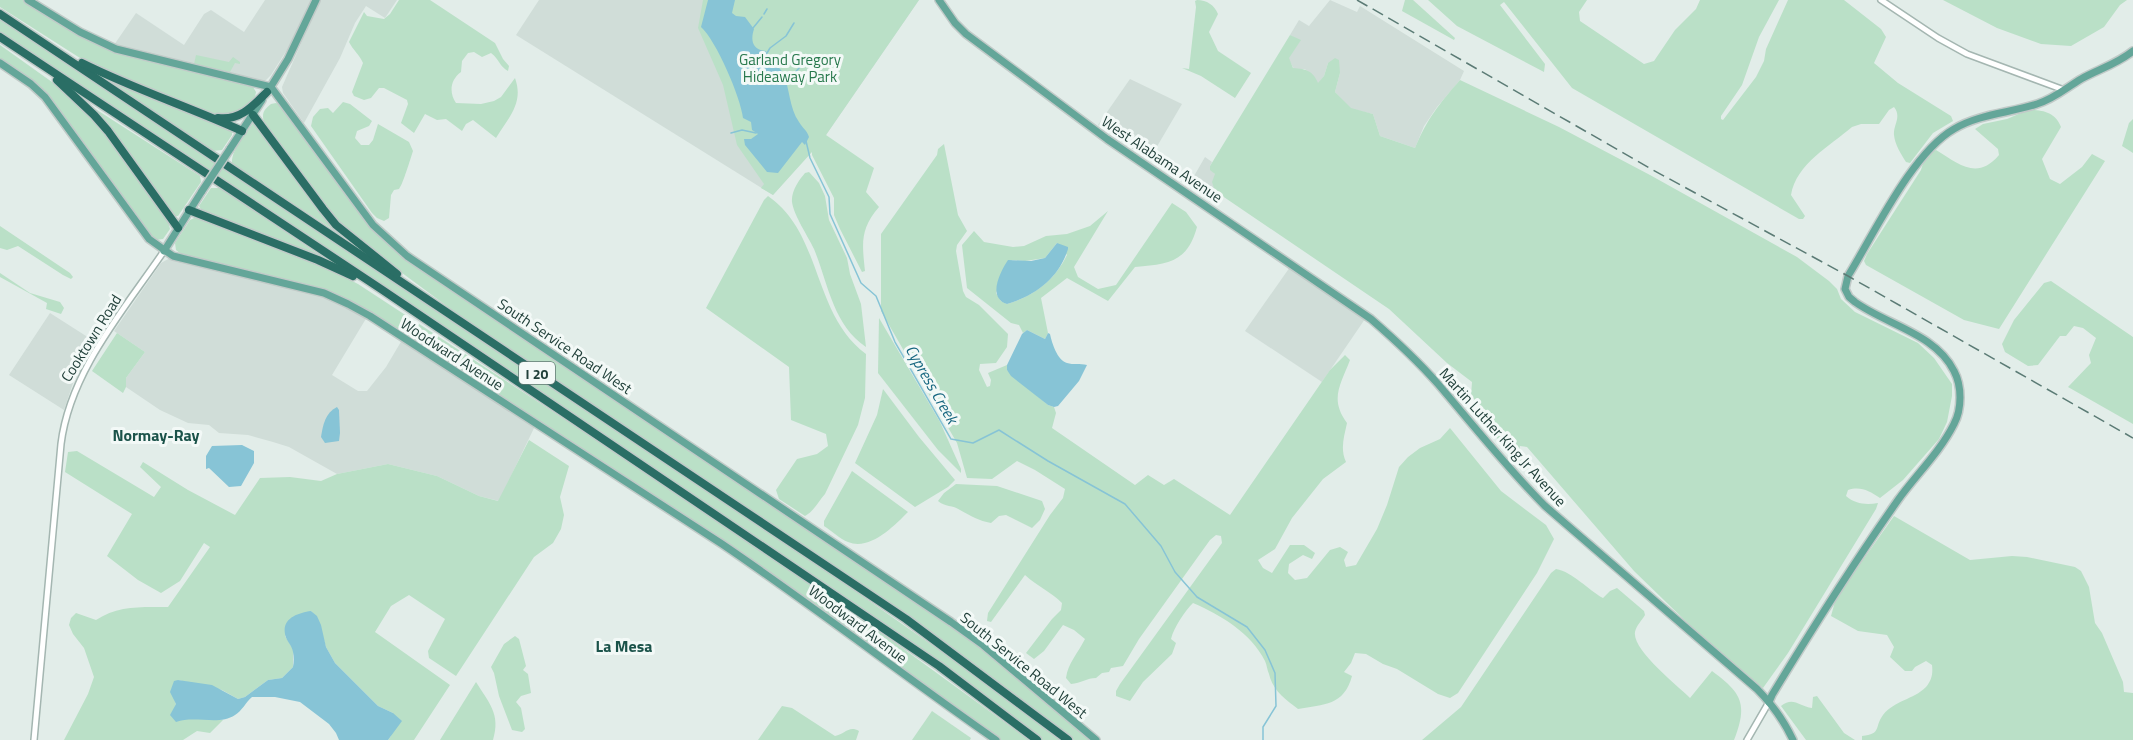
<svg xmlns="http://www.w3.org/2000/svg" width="2133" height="740" font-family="'Titillium Web',sans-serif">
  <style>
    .built { fill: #d0ddd8 }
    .green { fill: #bae0c7; fill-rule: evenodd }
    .water { fill: #87c4d6 }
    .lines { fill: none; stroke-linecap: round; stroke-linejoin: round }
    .stream { stroke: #87c4d6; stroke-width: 1.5 }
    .minor-casing { stroke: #a4b6b1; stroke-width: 8 }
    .major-casing { stroke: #c1cac8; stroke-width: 10 }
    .highway-casing { stroke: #c1cac8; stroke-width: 11 }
    .minor { stroke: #fff; stroke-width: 5 }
    .major { stroke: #64a699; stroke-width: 7 }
    .highway { stroke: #2a6e65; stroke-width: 8 }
    .rail { stroke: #5b7b75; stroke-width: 1.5; stroke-dasharray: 12 6; stroke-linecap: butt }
    .major-bridge-casing { stroke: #c1cac8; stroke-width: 10; stroke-linecap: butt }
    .major-bridge { stroke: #64a699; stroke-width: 7 }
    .labels { text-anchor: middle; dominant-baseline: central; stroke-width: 6; stroke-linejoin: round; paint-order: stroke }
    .shield { fill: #f3f9f7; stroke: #607873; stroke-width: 1.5 }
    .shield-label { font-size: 14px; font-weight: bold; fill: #21403a }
    .park-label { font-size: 15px; fill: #28794d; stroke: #f3f9f7 }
    .street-label { font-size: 15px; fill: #21403a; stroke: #f3f9f7 }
    .water-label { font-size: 16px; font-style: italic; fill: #176780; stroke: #f3f9f7 }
    .neighbourhood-label { font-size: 16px; font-weight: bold; fill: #1b534a; stroke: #f3f9f7 }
  </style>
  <rect width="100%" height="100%" fill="#e2ede9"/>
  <g class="built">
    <path d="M265 0H311L290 45 271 75 265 81H260L114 45 136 13 184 45 204 14 211 10 244 32Z"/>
    <path d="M320 0H397L385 18 366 6 355 23 340 58 304 123 283 93 282 87Z"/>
    <path d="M539 0H919L826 135 773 195 516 35Z"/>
    <path d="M1330 0 1357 12 1360 6 1464 71 1460 80 1437 107 1424 126 1415 148 1380 136 1373 114 1351 109 1335 92 1340 73 1328 63 1324 76 1318 84 1305 69H1294L1288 58 1300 41 1290 35 1299 20 1309 26Z"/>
    <path d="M1130 79 1182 104 1149 160 1098 125Z"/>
    <path d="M1205 157 1212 162 1210 166 1215 174V191L1217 192 1210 202 1190 186V183Z"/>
    <path d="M170 258 326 297 367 317 332 375 358 391H367L386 367 402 340 535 426 499 501 479 496 437 476 388 464 337 474 289 447 273 442 248 435 219 433 209 425 188 423 160 410 126 387V378L145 352 114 331 161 263Z"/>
    <path d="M1290 267 1365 319 1322 382 1245 331Z"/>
    <path d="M50 313 97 343 73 383 64 410 9 375Z"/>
  </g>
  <g class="green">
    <path d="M0 0H23L92 42 114 51 253 87 256 92C253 112 229 118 212 113L91 65 0 7Z"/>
    <path d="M399 0H430L495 43 503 59 509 66 508 71C500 67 499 59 491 53L482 57 474 52 468 53 462 61 461 72C450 80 449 93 456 103L481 104 494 101 501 97 515 78C524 103 509 117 496 138L473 120 466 124 462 131 446 119 437 120 425 114 414 133 401 123 408 104 407 100 384 88H379L371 98 364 100 354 96 352 92 363 63C359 54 353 50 349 42L364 12 367 16 384 19 390 14Z"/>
    <path d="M703 0H919L826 135 874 168 866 192 879 207C860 229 862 243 865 271L862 272 840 229 834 215V198L812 155V152L773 195 761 188 764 184 737 145 723 85 698 28Z"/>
    <path d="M1197 0C1207 0 1214 5 1218 14L1209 32 1218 51 1251 73 1235 98 1201 76 1182 68 1189 69 1196 7 1195 1Z"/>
    <path d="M1405 0H1413L1455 38 1454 40 1402 11Z"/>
    <path d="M1428 0H1587L1579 12 1580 21 1644 64 1654 61 1675 30 1696 9 1700 0H1779L1759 37 1742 85 1721 116V119L1723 120 1756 77 1764 61 1766 49 1788 0H1844L1881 29 1886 37 1874 63 1898 83 1951 116 1953 121 1933 133 1910 163 1906 162C1901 154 1895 145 1894 135 1893 125 1902 117 1894 107L1889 110 1879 124H1861L1852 127C1830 146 1796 164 1791 195L1805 216 1803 219H1799L1572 88 1504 2 1500 5 1545 64 1544 72 1457 26Z"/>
    <path d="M1943 0H2127L2120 5 2104 27 2071 46 2041 44 1997 28Z"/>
    <path d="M0 19 811 560 959 664 1061 740H1042L868 613 804 570 0 32Z"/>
    <path d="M1290 35 1301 40 1289 58 1293 68C1307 69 1313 71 1318 83L1324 76 1328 63 1335 58 1339 60 1340 73 1335 92 1351 108 1373 114 1380 136 1415 148C1427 119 1439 104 1460 80L1559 127 1650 175 1797 257 1829 281 1837 289 1841 299 1855 312 1918 343 1934 358 1952 384V396L1947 422 1939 439 1903 480 1880 498C1869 491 1861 486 1848 490L1846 496C1855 504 1866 505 1878 503L1876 509 1788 653 1763 688 1700 635 1634 571 1527 447 1520 446 1518 454 1524 464 1522 470 1479 415 1484 410 1471 396 1472 382 1447 363 1389 309 1215 191 1212 182 1215 174 1210 170V166Z"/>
    <path d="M0 45 66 92 103 130 168 221 170 229 163 239 156 240 149 235 47 96 0 60Z"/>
    <path d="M196 55 229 62 233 57 240 62V64L235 63 230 72C218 69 207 69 195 67L194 64Z"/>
    <path d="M102 76 232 130V135L222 150 212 151Z"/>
    <path d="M343 102 350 104 372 121 369 126 357 131 355 138 361 145H369L373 140 378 124 409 142 413 151C410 160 403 184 399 189L394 190 391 195 389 218 384 221 377 218 372 213 311 126 313 117 320 109 328 108 333 113Z"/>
    <path d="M86 103 200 176 201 182 178 216H174Z"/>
    <path d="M276 103 281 105 312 144 357 209 389 243 977 643 1093 740H1074L897 609 471 324 359 241 337 220 322 203 265 124C261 115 263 110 271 104Z"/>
    <path d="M2028 110C2043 110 2055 112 2061 127L2042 159 2050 179 2060 184 2082 167 2092 154 2105 161 1999 329 1964 320 1866 265 1864 261 1867 254 1921 170C1923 161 1928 154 1936 150 1959 164 1977 181 1999 155L1998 149 1975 129 1983 124 2007 119Z"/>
    <path d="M2133 119V153L2122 146 2129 123Z"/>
    <path d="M253 123H255L343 236 232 164C231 150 245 135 253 123Z"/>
    <path d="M944 144 958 215 967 231 957 245 956 251 963 291 966 297 979 305 1008 334 1007 347 996 363 980 364 979 370 987 387 990 386 991 380 988 373 1007 365V370L1048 405 1054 407 1056 413 1052 428 1135 485 1148 475 1164 485 1174 479 1230 515 1330 370 1345 355 1350 360C1341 384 1329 399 1347 423 1344 437 1340 449 1346 462L1323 479 1292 518 1275 549 1258 560 1263 568 1272 573 1290 545H1304L1315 553 1312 559 1303 555 1289 564 1288 573 1295 580 1307 578 1330 550 1340 547 1348 552 1344 560 1346 567 1356 565 1377 529 1387 505 1399 467 1408 457 1420 448 1440 439 1450 428 1501 491 1546 525 1554 539 1537 573 1458 693 1450 698 1438 694 1397 669 1383 664 1366 654 1355 653 1351 663 1344 672 1352 676C1344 706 1324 704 1298 709 1285 699 1273 691 1269 674 1267 670 1267 665 1265 661 1251 633 1221 615 1193 603 1185 611 1174 627 1171 639L1176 643 1172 654 1143 682 1130 701 1116 696V691L1120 684 1222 543 1221 536 1216 535 1210 540 1139 639 1123 666 1111 668 1109 672 1102 673 1096 678C1087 678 1081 683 1071 684L1066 678C1068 663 1078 653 1085 639L1074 630 1063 625 1044 651 1034 659 1026 653 1052 619 1061 610 1062 603C1051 592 1037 586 1025 575L991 622 987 621 988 613 1050 515 1063 498 1065 489 1035 470 1017 461 992 479 967 478 957 443 881 311V234L937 155 938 149Z"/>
    <path d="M809 172 819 183 825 196 829 220 847 258 850 274 861 304 866 347C833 325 828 283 814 249 808 236 794 216 792 202 791 191 799 180 805 173Z"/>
    <path d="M211 188H220L330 262 202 211 199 206Z"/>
    <path d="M768 196C823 234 812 314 866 354L865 398 858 425 825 494C818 502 814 511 805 516L779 499 776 490 797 459 817 454 828 446 826 434 791 420 789 367 706 308 764 200Z"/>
    <path d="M1172 203 1186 212 1197 227C1187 263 1168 264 1135 267L1108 301 1067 278 1041 298 1048 333 1045 339 1027 330 1023 333 1019 325 1011 323 967 288 962 245 974 231 984 242 1013 247 1024 246 1046 236 1067 234 1090 226 1108 211 1074 267 1078 277 1098 289 1116 285ZM1057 243 1067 255C1055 280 1034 296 1007 304L1001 301 996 293 1012 260 1025 261 1045 258Z"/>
    <path d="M196 217 325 267 358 284 587 434 839 602 1029 740H1001L767 570 372 313 328 291 182 255 176 250 175 243 190 220Z"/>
    <path d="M0 226 70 273 73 277 71 279 63 275 18 246 7 250 0 248Z"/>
    <path d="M0 273 30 293 60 302 64 308 61 314 46 309 47 303 0 277Z"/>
    <path d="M2051 281 2133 337V424L2068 387 2091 363 2089 355 2096 338 2083 328 2074 326 2066 336H2060L2038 365 2028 366 2005 352 2002 344 2014 320 2044 283Z"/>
    <path d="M879 318 940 422 961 469V473L938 450 878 373Z"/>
    <path d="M117 333 145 352 126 378V387L123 393 92 371Z"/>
    <path d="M883 389 919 437 955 480 948 487 915 507 855 463 877 415Z"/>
    <path d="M529 440 569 466 560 497 564 515 561 529 553 543 534 557 456 676 429 658 428 651 445 619 409 595 391 606 375 632 450 685 414 740H388L391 736 393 713 378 706 335 663 326 647 317 617 311 611 285 636 293 649V667L282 678 268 680 245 697 238 699 222 690 178 680 174 699 176 704 174 709 187 718 223 720 210 733 197 731 183 740H64L88 694 94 677 84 648 73 634 69 625 71 618 76 613 96 620C118 605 143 607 168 607L210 547 204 543 180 581 161 593 138 580 107 556 132 514 65 472 68 452 77 451 154 497 161 487 140 467 143 462 188 490 235 515 260 478 290 477 321 481 337 474 388 464 437 476 479 496 498 501Z"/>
    <path d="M852 471 908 512C894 526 870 551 848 542 840 539 832 531 824 526V521Z"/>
    <path d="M956 484 997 486 1042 501 1045 509 1040 520 1032 528 1006 515 999 516 991 523C979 521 971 516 960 510 953 505 945 507 938 501L944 493Z"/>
    <path d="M1894 516 1970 560 2012 556 2027 557 2075 567 2081 571 2089 587 2095 623 2102 633 2123 682 2124 692 2133 693V740H1862V736C1882 734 1874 727 1883 715 1895 700 1913 700 1926 687 1932 680 1933 673 1932 665L1926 661 1915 667 1912 671H1905L1890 657 1894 647 1887 635 1858 631 1831 616 1836 598Z"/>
    <path d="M1556 569C1573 572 1588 590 1603 598L1610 591 1617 588 1644 611 1645 615C1642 620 1636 626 1635 632 1632 650 1677 685 1690 698L1712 671C1742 693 1748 704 1734 740H1422L1461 707 1551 573Z"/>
    <path d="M515 636 519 639 526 666 523 670 528 674 531 693 521 696 516 702 521 708 525 729 522 732 512 730 499 696 494 673 491 667 504 644Z"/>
    <path d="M476 682C489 703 501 714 493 740H440Z"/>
    <path d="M1817 696 1844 733 1855 740H1806L1781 706C1793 696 1799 706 1812 708L1813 697Z"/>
    <path d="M782 706 792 708 835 736C845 734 849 725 859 731L856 740H758Z"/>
    <path d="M932 711 971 738 970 740H912Z"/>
  </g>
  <g class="water">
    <path d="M708 0H735L732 13 736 16 745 17 754 29C750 41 753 50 766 51 771 65 778 64 783 73 790 88 789 108 799 122 803 129 807 130 809 137L805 145 802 142 778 173 767 172 745 145 744 139H751L758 134 752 130 751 122 743 118C741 98 716 40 701 27Z"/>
    <path d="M1057 243 1068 247V249C1059 278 1035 296 1007 304 987 298 1000 272 1008 260L1031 261 1045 258Z"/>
    <path d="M1027 330 1045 339 1048 333 1050 334C1052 343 1057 360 1067 363 1073 365 1080 363 1087 365L1079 381 1058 406 1054 407 1048 405 1011 376 1007 370V365L1022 334Z"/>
    <path d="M337 407 339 410 340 433 339 441 325 443 321 437C323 425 325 413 337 407Z"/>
    <path d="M242 445 254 451V463L241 486 229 487 209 468 206 469V456L212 446Z"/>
    <path d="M311 611 317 616 321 625 326 647 335 663 378 706 393 713 402 721 388 740H339L336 733 329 724 300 702 275 697H252C246 702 242 711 235 715 219 726 195 715 176 722L170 715 176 704 170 692 174 681 178 680 212 685 238 699 245 697 268 680 282 678 293 667C294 662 294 657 293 652 292 645 286 641 285 634 282 618 298 613 311 611Z"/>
  </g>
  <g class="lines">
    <g class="stream">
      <path d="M764 14 767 9"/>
      <path d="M753 28 762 17"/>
      <path d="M767 53 770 48 786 36 794 23"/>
      <path d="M784 84 802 65"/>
      <path d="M731 133 742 130 756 133"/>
      <path d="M806 141 810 158 829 197 830 214 861 283 876 296 895 342 951 439 973 443 999 430 1048 461 1125 504 1161 546 1175 572 1197 597 1247 627 1265 650 1275 673 1276 706 1263 727V740"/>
    </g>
    <g class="minor-casing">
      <g id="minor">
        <path d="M1881 0 1938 38 1967 54 2064 90"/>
        <path d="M34 740 61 444C70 371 124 310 164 251"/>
        <path d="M1747 740 1769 702"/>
      </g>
    </g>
    <g class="major-casing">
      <g id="major">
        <path d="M28 0 80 32 116 49 271 87 373 225 407 256 951 622 983 645 1096 740"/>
        <path d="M939 0 955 23 966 34 1107 139 1371 319C1394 339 1417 360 1438 384 1473 425 1507 468 1545 506L1757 689C1772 704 1784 721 1793 740"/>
        <path d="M0 63 31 84 45 97 149 239 173 256 324 293 348 304 370 316 722 544C815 607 904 676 996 740"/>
        <path d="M270 88 288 59 316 0"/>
        <path d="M230 149 262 100"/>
        <path d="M164 251 202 191"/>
        <path d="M1769 702 1772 695C1812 629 1853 564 1898 500 1916 475 1940 452 1954 424 1962 409 1962 386 1954 371 1936 334 1887 325 1855 302L1849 297 1845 289 1848 276C1874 234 1912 153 1954 129 1979 114 2010 113 2037 104 2054 99 2066 88 2081 79 2099 69 2117 64 2133 51"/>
      </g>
    </g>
    <g class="highway-casing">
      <g id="highway">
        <path d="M0 14 906 619 1068 740"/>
        <path d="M0 37 381 289 939 666 1037 740"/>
        <path d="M82 63C134 89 189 107 242 131"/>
        <path d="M57 80 94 115 108 131 178 228"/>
        <path d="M253 115 323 209 336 225 397 274"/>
        <path d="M218 118C240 121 253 106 267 92"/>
        <path d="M189 210 318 260 353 276"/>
      </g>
    </g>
    <use href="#minor" class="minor"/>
    <use href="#major" class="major"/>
    <use href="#highway" class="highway"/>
    <path class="rail" d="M1357 0 1653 170 1848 276 2133 438"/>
    <g class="major-bridge-casing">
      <path id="major-bridge" d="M202 191 230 149"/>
    </g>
    <use href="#major-bridge" class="major-bridge"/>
  </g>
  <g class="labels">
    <rect class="shield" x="519" y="362" width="36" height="22" rx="4.5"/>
    <g class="shield-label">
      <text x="537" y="373">I 20</text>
    </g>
    <g class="park-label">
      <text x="790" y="59">Garland Gregory<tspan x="790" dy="17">Hideaway Park</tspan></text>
    </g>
    <g class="street-label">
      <text transform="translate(1162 159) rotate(34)">West Alabama Avenue</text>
      <text transform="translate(91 338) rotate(-58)">Cooktown Road</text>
      <text transform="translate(565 346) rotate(34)">South Service Road West</text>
      <text transform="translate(452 354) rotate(33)">Woodward Avenue</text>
      <text transform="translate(1503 437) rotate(48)">Martin Luther King Jr Avenue</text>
      <text transform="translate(858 624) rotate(37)">Woodward Avenue</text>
      <text transform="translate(1024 665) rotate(39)">South Service Road West</text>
    </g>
    <g class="water-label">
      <text transform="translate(932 384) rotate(60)">Cypress Creek</text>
    </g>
    <g class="neighbourhood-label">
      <text x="156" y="435">Normay-Ray</text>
      <text x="624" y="646">La Mesa</text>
    </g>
  </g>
</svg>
